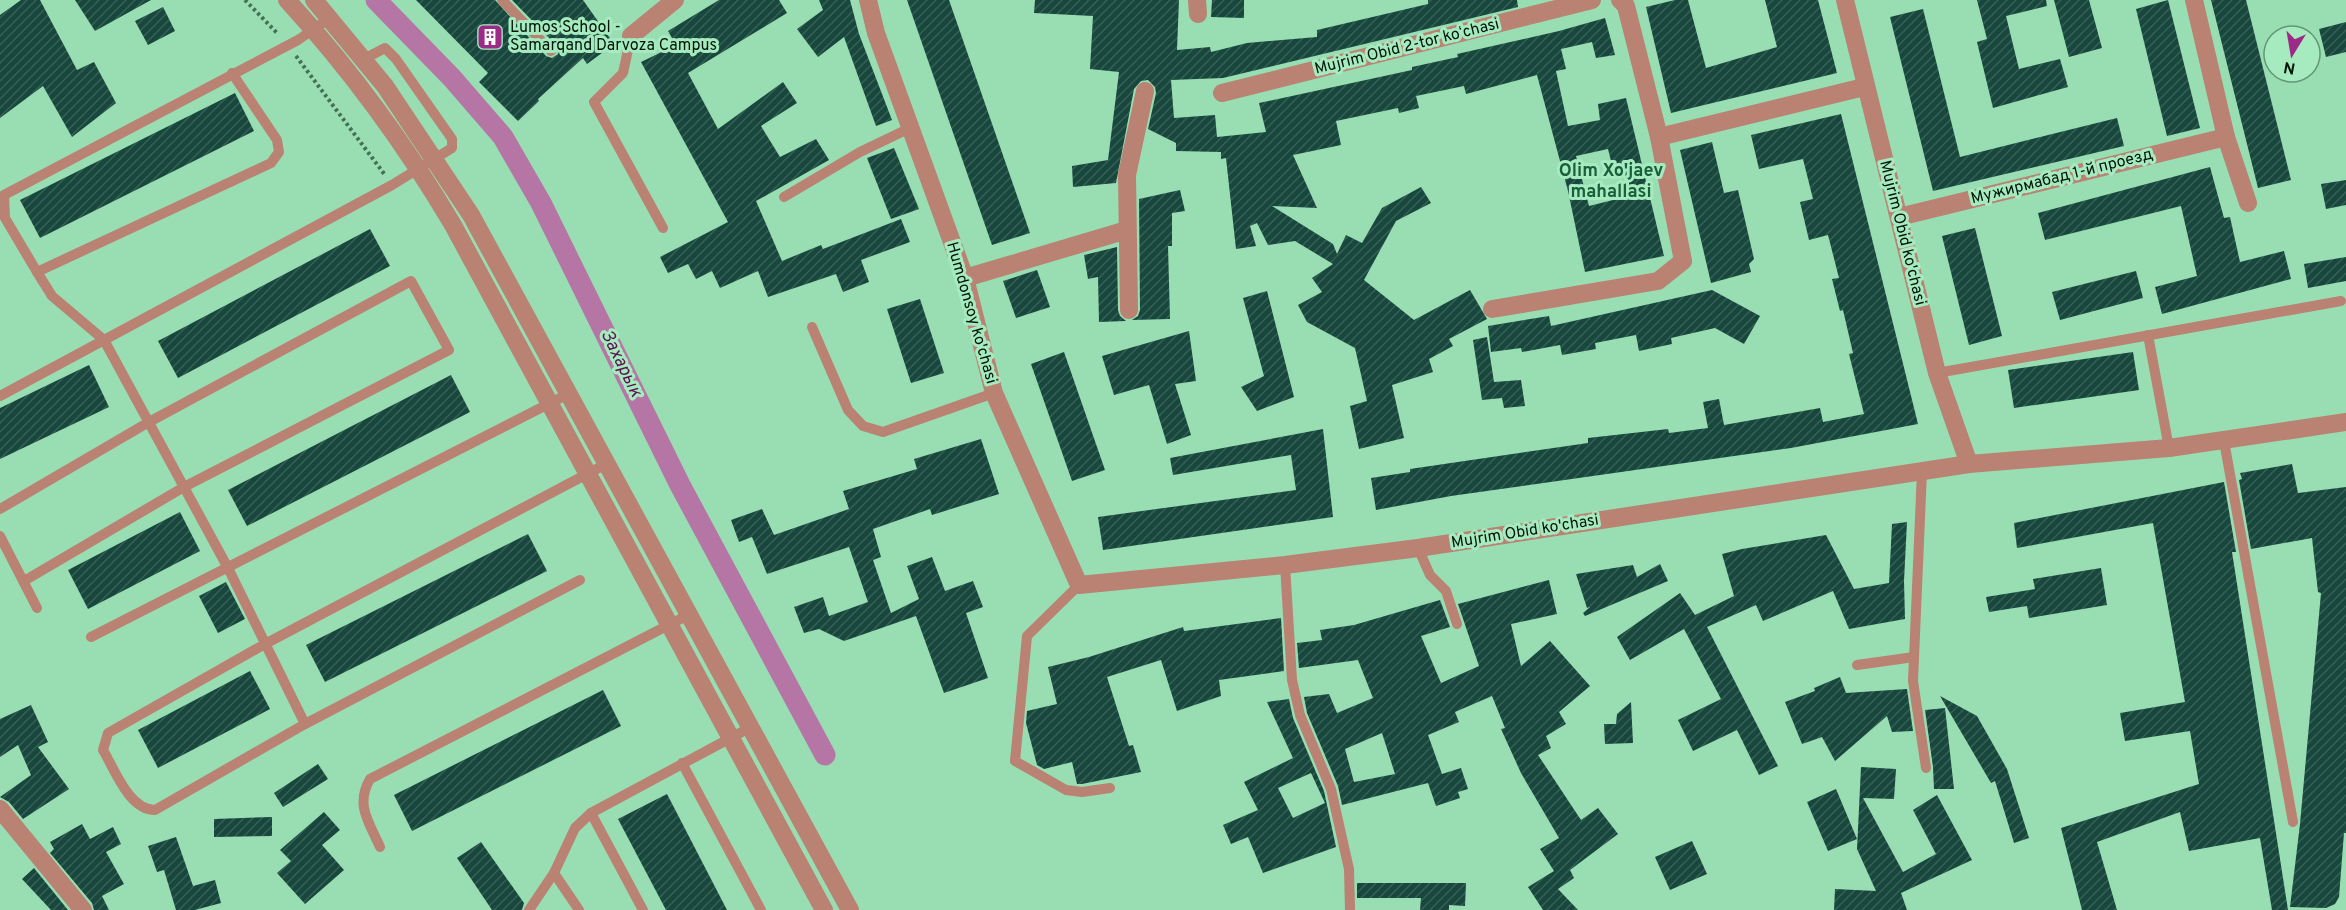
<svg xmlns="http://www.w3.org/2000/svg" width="2346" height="910" font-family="Overpass,sans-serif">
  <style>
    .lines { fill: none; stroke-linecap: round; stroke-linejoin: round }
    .canal { stroke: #b575a5; stroke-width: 21 }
    .building { fill: url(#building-hatch); fill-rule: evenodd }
    .path { stroke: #467056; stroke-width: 4; stroke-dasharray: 3 3; stroke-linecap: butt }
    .service { stroke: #b98272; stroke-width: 10 }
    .minor { stroke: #b98272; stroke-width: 18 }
    .labels { text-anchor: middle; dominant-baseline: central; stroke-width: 6; stroke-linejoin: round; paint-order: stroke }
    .poi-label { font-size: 16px; fill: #001608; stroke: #a6ebc0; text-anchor: start }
    .street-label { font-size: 16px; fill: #001608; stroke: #a6ebc0 }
    .neighbourhood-label { font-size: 18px; font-weight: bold; fill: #195f3b; stroke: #a6ebc0 }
    .water-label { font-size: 18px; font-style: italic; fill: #5d1050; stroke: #a6ebc0 }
  </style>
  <defs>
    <pattern id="building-hatch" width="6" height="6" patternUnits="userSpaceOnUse" patternTransform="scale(1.5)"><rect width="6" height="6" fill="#18483d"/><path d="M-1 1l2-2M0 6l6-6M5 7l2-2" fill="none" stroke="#375f55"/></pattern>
  </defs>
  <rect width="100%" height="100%" fill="#99ddb3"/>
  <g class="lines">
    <path class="canal" d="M376 0 452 78 503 137 541 203 680 485 825 755"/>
  </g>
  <g class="building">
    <path d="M21 0H40L77 70 94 62 116 103 72 137 43 86 0 118V15Z"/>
    <path d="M75 0H151L95 31Z"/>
    <path d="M416 0H495L546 56 552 58 558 54 557 46 512 0H583L614 44 587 64 583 58 538 99 539 101 518 121 479 82 488 73Z"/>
    <path d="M719 0H779L787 13 688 73 718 129 783 82 797 103 761 126 780 157 816 139 829 160 756 201 782 261 821 245 823 249 901 219 910 242 861 260 869 282 843 292 836 274 768 297 758 271 720 288 712 271 696 279 688 264 668 273 660 257 728 222 641 62 676 45 668 31Z"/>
    <path d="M819 0H850L859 34 892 120 876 126 844 37 818 57 797 29 823 10Z"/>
    <path d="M907 0H949L1030 233 992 245Z"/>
    <path d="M1035 0H1179L1177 50 1210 47 1211 52 1247 43 1317 37V30L1428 4V0H1517L1518 7 1223 78 1171 80 1174 118 1215 115 1217 137 1266 132 1259 103 1412 70V67L1458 57 1457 54 1559 31 1605 18 1615 55 1596 58 1592 42 1561 49 1566 69 1556 71 1568 126 1600 120 1598 104 1626 98 1664 256 1585 272 1568 191 1537 75 1466 94 1464 86 1416 96 1419 108 1399 113 1398 108 1336 121 1341 145 1293 155 1317 208 1272 206 1333 244 1337 254 1346 235 1362 243 1382 208 1421 187 1431 203 1396 221 1364 280 1414 320 1470 290 1487 319 1449 339 1453 346 1429 359 1433 372 1392 385 1404 438 1359 449 1350 406 1367 401 1355 348 1307 322 1298 305 1322 292 1312 278 1333 264 1295 241 1268 245 1257 223 1250 226 1256 246 1236 249 1226 158 1221 159V152L1176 151V143L1148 129 1156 93 1155 87 1148 80 1141 81 1134 89 1116 183 1073 187 1072 166 1108 160 1119 72 1090 69 1093 16 1034 13ZM1608 149 1613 169 1623 167 1629 196 1589 206 1576 156Z"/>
    <path d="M1212 0H1244V18L1211 17Z"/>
    <path d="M1675 0H1688L1706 68 1777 47 1765 0H1818L1837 73 1671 113 1646 7Z"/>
    <path d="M1977 0H2046L2047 6 2006 16 2019 69 2060 59 2068 87 1993 108 1977 42 1987 39Z"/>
    <path d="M2054 0H2089L2102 48 2069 57Z"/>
    <path d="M2168 0 2200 128 2167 136 2136 9Z"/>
    <path d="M2211 0H2246L2291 180 2258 188Z"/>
    <path d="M163 7 175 31 148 45 135 21Z"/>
    <path d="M1923 9 1960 157 2117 118 2124 146 1933 191 1890 17Z"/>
    <path d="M2346 22V52L2326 57 2319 29Z"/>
    <path d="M235 93 254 131 40 238 20 200Z"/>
    <path d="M1841 114 1918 424 1791 448 1451 496 1376 510 1371 478 1410 472V469L1588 443V438L1668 429 1669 433 1708 428 1703 402 1719 399 1724 425 1820 408 1823 422 1864 414 1849 354 1853 353 1843 310 1840 311 1832 279 1839 278 1828 235 1809 240 1800 202 1813 199 1803 159 1759 169 1751 135Z"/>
    <path d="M1712 142 1724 193 1738 190 1754 259 1749 264 1751 272 1711 283 1680 150Z"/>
    <path d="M894 148 919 209 891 219 867 158Z"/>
    <path d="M2210 167 2224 218 2230 217 2240 262 2284 251 2291 279 2162 314 2155 287 2197 276 2181 206 2045 240 2038 213Z"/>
    <path d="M2346 180V205L2326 209 2321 184Z"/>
    <path d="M1180 190 1185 211 1172 213V246H1168L1170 319 1132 320 1138 316 1140 310 1139 199Z"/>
    <path d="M1975 228 2002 336 1969 345 1942 236Z"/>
    <path d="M370 229 390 266 178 378 158 341Z"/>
    <path d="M1117 247 1118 310 1120 316 1126 321 1099 322 1098 277 1088 279 1084 255Z"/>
    <path d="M2346 257V281L2308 288 2304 264Z"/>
    <path d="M1037 270 1050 307 1016 318 1003 281Z"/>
    <path d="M2136 271 2143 298 2060 320 2052 292Z"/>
    <path d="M1712 290 1760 316 1744 344 1715 328 1671 338 1672 344 1639 351 1636 335 1595 343 1596 349 1562 355 1560 345 1522 352 1521 348 1491 352 1488 326 1549 316 1551 326Z"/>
    <path d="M1267 291 1294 397 1257 411 1241 387 1264 376 1243 298Z"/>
    <path d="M920 299 944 373 911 383 887 309Z"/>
    <path d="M1189 331 1196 381 1175 384 1191 435 1167 444 1149 385 1114 395 1102 356Z"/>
    <path d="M1487 337 1494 382 1521 380 1525 406 1504 408 1502 398 1482 400 1473 340Z"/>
    <path d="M1064 352 1105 470 1072 481 1031 364Z"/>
    <path d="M2133 352 2139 390 2014 408 2008 370Z"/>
    <path d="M89 365 109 407 0 459V408Z"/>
    <path d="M451 375 470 412 247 526 228 490Z"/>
    <path d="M1323 429 1333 517 1103 550 1098 517 1296 490 1291 455 1173 475 1170 458Z"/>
    <path d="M981 439 999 494 932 515 930 509 873 529 881 557 873 560 891 613 919 599 907 566 932 557 945 591 973 581 983 607 966 613 988 678 944 693 916 616 844 641 819 629 804 633 794 607 823 597 829 616 868 602 849 547 767 574 752 537 739 542 731 520 762 509 774 535 849 509 843 491 917 469 914 459Z"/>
    <path d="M2292 464 2298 493 2346 487V833H2344L2339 897 2335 904 2326 908 2290 907 2300 824 2321 593 2318 592 2312 538 2251 549 2239 480 2242 479 2240 473Z"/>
    <path d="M2224 482 2236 552H2232L2288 910H2272L2260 838 2189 851 2180 812 2097 842 2117 910H2082L2061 828 2199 784 2190 731 2125 741 2120 713 2185 702 2153 523 2017 548 2014 523Z"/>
    <path d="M180 512 200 551 88 609 68 570Z"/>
    <path d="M1907 522 1904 581 1905 619 1849 629 1833 591 1763 621 1756 605 1707 627 1778 766 1759 775 1737 730 1693 751 1678 720 1721 699 1684 629 1630 660 1617 637 1680 593 1695 615 1734 596 1722 554 1742 549 1826 535 1854 589 1889 583 1892 524Z"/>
    <path d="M528 534 547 571 325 682 306 645Z"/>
    <path d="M1660 564 1668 581 1585 616 1583 613 1590 607 1587 608 1576 574 1633 565 1637 577Z"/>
    <path d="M2101 568 2107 605 2029 618 2027 606 1989 612 1986 597 2035 589 2033 579Z"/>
    <path d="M1549 580 1557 614 1511 624 1521 666 1550 641 1590 686 1559 712 1566 724 1546 736 1551 748 1538 755 1581 820 1598 808 1618 834 1570 870 1574 878 1558 889 1578 910H1543L1528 887 1554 871 1540 849 1559 838 1521 773 1501 729 1505 728 1492 696 1455 712 1459 722 1428 735 1442 774 1461 768 1468 789 1458 792 1460 798 1436 806 1428 783 1342 805 1338 786 1307 713 1304 697 1329 694 1337 713 1373 698 1358 660 1299 668 1297 643 1322 640 1320 630 1354 625 1440 600 1450 627 1421 636 1441 683 1479 666 1458 604ZM1382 733 1395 774 1354 782 1345 749Z"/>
    <path d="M226 582 245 619 218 633 199 596Z"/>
    <path d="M1281 618 1284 671 1219 680 1221 696 1177 711 1161 660 1107 677 1129 746 1133 745 1141 772 1082 784H1077L1072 762 1044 769 1037 765 1026 723 1027 711 1057 704 1048 667 1089 657 1183 627 1184 631Z"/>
    <path d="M250 671 270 709 158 768 138 730Z"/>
    <path d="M1840 677 1846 693 1907 689 1913 731 1892 732 1887 716 1835 761 1822 737 1802 744 1785 702 1815 691 1814 688Z"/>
    <path d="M603 690 621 726 412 831 394 795Z"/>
    <path d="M1940 696 1977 716 2007 769 2029 838 2014 843 1995 781 1991 783Z"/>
    <path d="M1289 699 1293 718 1324 791 1336 847 1263 873 1248 837 1231 844 1223 825 1258 810 1244 782 1293 758 1267 702ZM1311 773 1325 803 1293 818 1278 788Z"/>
    <path d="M1631 702 1633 743 1605 744 1604 724H1616L1617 714Z"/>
    <path d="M31 705 48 742 38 747 69 789 23 819 9 802 0 797 31 775 18 745 0 757V719Z"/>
    <path d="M1945 708 1954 789H1934L1933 767 1925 710Z"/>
    <path d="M318 764 328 779 283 807 274 793Z"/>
    <path d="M1861 767 1896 769 1894 799 1863 798 1903 872 1936 854 1913 810 1937 795 1972 860 1901 893 1907 910H1834L1835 889 1876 891 1857 849Z"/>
    <path d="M1836 789 1857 839 1828 851 1807 802Z"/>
    <path d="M667 794 727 910H666L618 819Z"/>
    <path d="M324 812 340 830 322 845 344 870 305 904 277 873 291 861 280 850Z"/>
    <path d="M272 817V836L214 837V819Z"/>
    <path d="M82 824 90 839 113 827 121 844 106 852 124 884 102 896 109 910H94L92 903 50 853 54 849 50 842Z"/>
    <path d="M176 837 193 886 215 880 221 903 195 910H176L164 870 157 872 148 846Z"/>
    <path d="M1692 841 1707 874 1670 890 1655 857Z"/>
    <path d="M481 842 524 903 522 910H492L457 858Z"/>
    <path d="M34 868 68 910H51L22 879Z"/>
    <path d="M1357 883H1466L1465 906 1449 905V910H1420L1421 898H1357Z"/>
  </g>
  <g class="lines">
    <g class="path">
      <path d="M245 0 278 34"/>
      <path d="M296 56 385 175"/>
    </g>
    <g class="service">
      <path d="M502 0 551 51"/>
      <path d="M631 36 623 73 594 102 663 228"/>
      <path d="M232 73 277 140 279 152 271 163 37 272 52 296 104 340 228 568 305 724"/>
      <path d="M784 197 860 152 910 128"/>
      <path d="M37 272 5 218 4 195 298 40 330 18"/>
      <path d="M812 327 848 410 863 426 883 432 994 393"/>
      <path d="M2148 335 2169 448"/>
      <path d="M1937 373 2341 301"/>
      <path d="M0 396 392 185 452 148V139L396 59 385 48 364 59"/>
      <path d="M2224 441 2293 822"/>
      <path d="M1922 471 1913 681 1926 768"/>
      <path d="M0 509 149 422 411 281 449 350 184 487 24 581"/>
      <path d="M0 536 37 608"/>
      <path d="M1418 548 1430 575 1446 591 1457 624"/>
      <path d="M1285 565 1292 680 1300 715 1331 789 1349 869 1350 910"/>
      <path d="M580 580 305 724 155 810C129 810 115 770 103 750L108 733 265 644 606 464"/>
      <path d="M1079 585 1027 636 1015 761 1066 790 1082 792 1110 788"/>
      <path d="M91 637 568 394"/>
      <path d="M1857 665 1914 657"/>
      <path d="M682 763 761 910"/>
      <path d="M591 813 643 910"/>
      <path d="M380 847C369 822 355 805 370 779L690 614"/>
      <path d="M529 910 554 873"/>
      <path d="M579 910 554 873 575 828 591 813 751 727"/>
    </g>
    <g class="minor">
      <path d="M287 0C351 70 405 144 453 225L824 910"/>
      <path d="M314 0 385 86 471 215 850 910"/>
      <path d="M868 0 876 33 965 278 994 393 1079 585 1285 565 1418 548 1969 464 2169 448 2346 422"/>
      <path d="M1197 0 1198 14"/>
      <path d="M1845 0 1937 373 1969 464"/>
      <path d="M2194 0 2226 137 2248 203"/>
      <path d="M631 36 675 0"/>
      <path d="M1222 93 1592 0"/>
      <path d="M1659 137 1864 87"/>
      <path d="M1899 217 2226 137"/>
      <path d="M965 278 1127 230"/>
      <path d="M1492 309 1658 281 1683 261 1659 137 1626 6 1620 0"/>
      <path d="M1129 310 1127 175 1145 91"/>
      <path d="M0 809 83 910"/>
    </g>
  </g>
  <defs>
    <g id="building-square" transform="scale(1.35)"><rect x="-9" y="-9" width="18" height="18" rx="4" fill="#9c2a87" stroke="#a6ebc0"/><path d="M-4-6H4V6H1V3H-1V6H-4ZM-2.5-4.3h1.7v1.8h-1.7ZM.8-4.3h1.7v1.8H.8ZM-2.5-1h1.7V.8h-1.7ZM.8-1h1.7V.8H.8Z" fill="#fff"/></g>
  </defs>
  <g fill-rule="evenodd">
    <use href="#building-square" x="490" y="37"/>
  </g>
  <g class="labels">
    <g class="poi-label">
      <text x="510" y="28">Lumos School -<tspan x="510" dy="18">Samarqand Darvoza Campus</tspan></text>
    </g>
    <g class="street-label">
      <text transform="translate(1407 47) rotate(-14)">Mujrim Obid 2-tor koʻchasi</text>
      <text transform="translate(2062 177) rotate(-14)">Мужирмабад 1-й проезд</text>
      <text transform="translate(1902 233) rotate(76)">Mujrim Obid ko'chasi</text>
      <text transform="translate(971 313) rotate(74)">Humdonsoy ko'chasi</text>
      <text transform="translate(1525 532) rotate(-9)">Mujrim Obid ko'chasi</text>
    </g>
    <g class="neighbourhood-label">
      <text x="1611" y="171">Olim Xo'jaev<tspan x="1611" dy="21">mahallasi</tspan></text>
    </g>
    <g class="water-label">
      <text transform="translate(621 364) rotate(64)">Захарык</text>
    </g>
  </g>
  <g transform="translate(2292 54) rotate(191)"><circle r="28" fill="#a6ebc0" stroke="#649676" stroke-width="1.5"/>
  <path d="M0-4.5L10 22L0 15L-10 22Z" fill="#9c2a87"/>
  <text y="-9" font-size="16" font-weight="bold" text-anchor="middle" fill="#001608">N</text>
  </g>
</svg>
